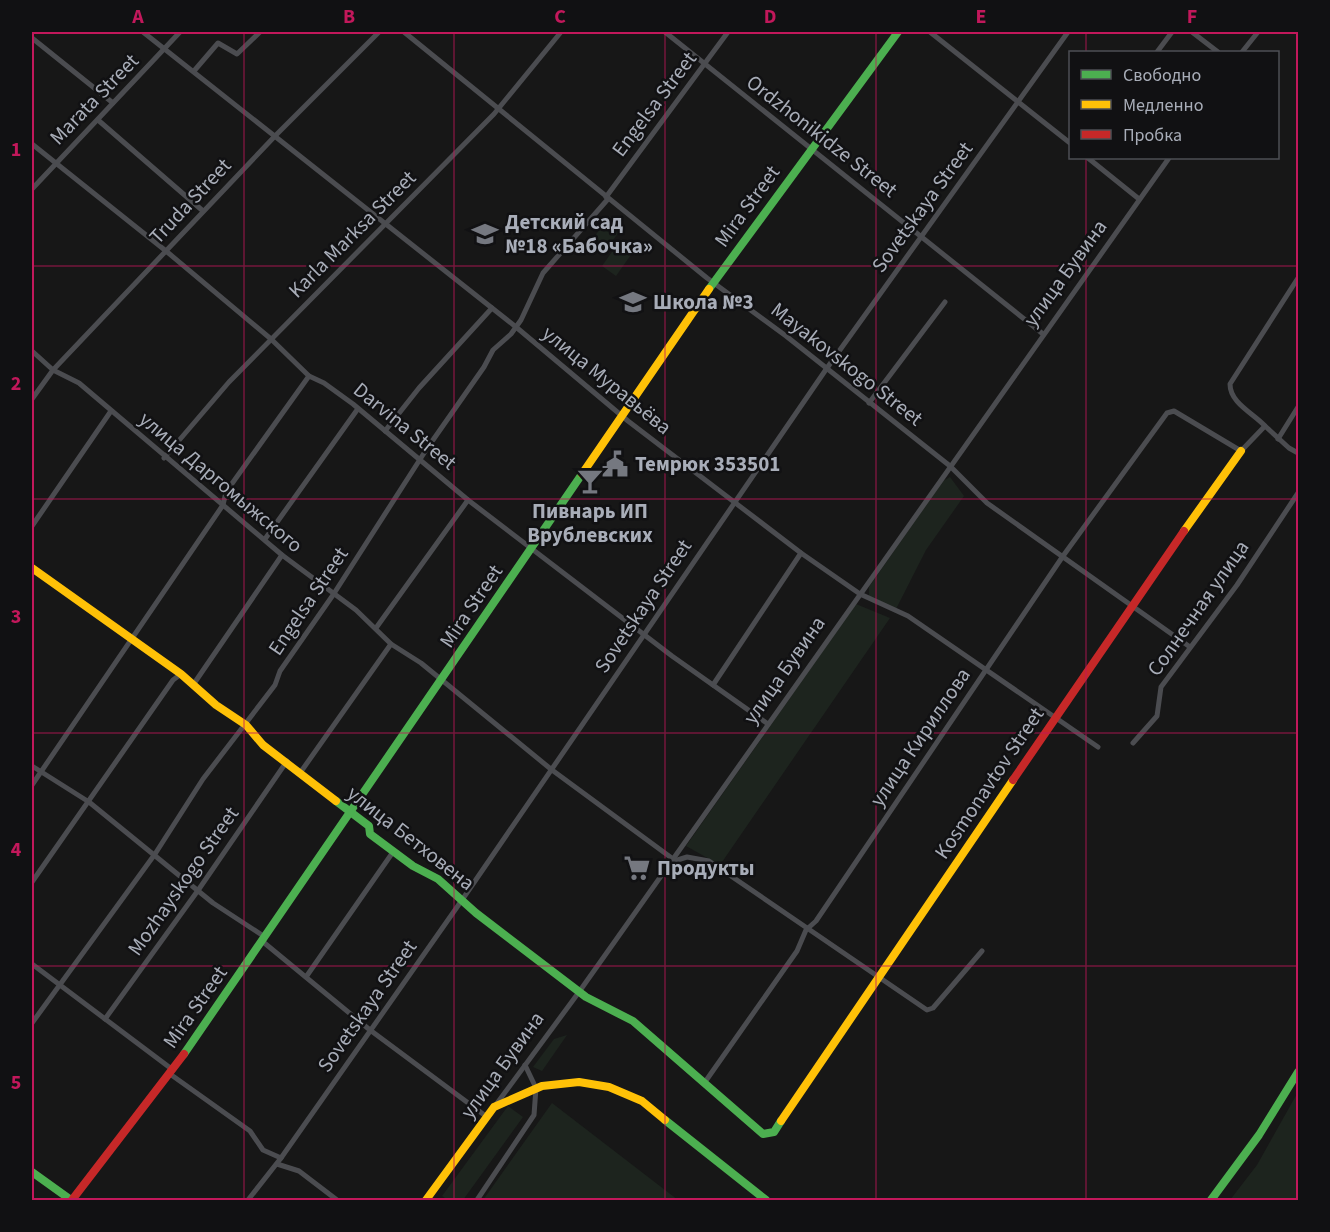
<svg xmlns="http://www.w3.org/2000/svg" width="1330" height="1232" font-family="'Source Sans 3',sans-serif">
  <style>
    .green { fill: #1d241e }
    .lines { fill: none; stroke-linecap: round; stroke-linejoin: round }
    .street { stroke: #4b4c50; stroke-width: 5 }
    .fast { stroke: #4caf50; stroke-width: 8 }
    .slow { stroke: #ffc107; stroke-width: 8 }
    .jam { stroke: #c62828; stroke-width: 8 }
    .grid { fill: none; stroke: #c2185b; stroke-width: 1.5; stroke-opacity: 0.55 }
    .labels { text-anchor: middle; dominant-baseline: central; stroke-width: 5; stroke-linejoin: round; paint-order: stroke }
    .street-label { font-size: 21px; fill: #a8adb8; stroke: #111113 }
    .poi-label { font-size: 21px; font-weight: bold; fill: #a8adb8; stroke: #111113; text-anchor: start }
    .neatline { fill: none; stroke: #c2185b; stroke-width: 2 }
    .grid-label { font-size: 20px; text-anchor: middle; font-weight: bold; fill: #c2185b }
  </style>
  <rect width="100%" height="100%" fill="#171717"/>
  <g class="green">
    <path d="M609 216 623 226 604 253 590 243Z"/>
    <path d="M621 239 635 249 616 276 602 266Z"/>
    <path d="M950 477 964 496 926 550 896 609 869 596V587L943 481Z"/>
    <path d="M856 604 890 618 720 865 686 846Z"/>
    <path d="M567 1035 542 1071 533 1067 554 1039Z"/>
    <path d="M1298 1092V1200H1230L1257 1165Z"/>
    <path d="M552 1103 678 1200H483Z"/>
    <path d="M508 1106 523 1117 463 1200H448L442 1196Z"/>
  </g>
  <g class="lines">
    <g class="street">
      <path d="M143 32 516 327 628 421 801 553 860 594 908 616 1098 747"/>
      <path d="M404 32 707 278 786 336 950 466 987 503 1190 647"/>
      <path d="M665 32 1043 334"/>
      <path d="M930 32 1070 143"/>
      <path d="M1192 32 1218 52"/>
      <path d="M32 38 113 103"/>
      <path d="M1157 52 1172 32"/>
      <path d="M1242 52 1258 32"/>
      <path d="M194 71 218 43 237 54 260 32"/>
      <path d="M98 120 203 211"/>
      <path d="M32 144 166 251 271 339 309 376 324 383 353 404 468 500 672 656 768 724"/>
      <path d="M1088 158 1139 199"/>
      <path d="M32 189 180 32"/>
      <path d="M606 197 728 32"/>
      <path d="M32 351 53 370 79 383 282 555 356 610 391 644 421 663 552 770 673 859"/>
      <path d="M32 399 53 370 276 135 379 32"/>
      <path d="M869 403 945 302"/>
      <path d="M1265 426C1253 413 1230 403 1230 384L1298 278"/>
      <path d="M385 431 419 388 492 308"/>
      <path d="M1278 439 1298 407"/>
      <path d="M164 458 229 382 494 114 561 32"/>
      <path d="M32 526 111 411"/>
      <path d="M265 539 357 410"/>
      <path d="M376 628 468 500"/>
      <path d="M193 685 282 555"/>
      <path d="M713 685 801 553"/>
      <path d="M1133 743 1157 716 1161 687 1237 585 1298 493"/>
      <path d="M32 766 89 802 213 903 265 937"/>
      <path d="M300 773 391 644"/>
      <path d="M32 785 223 505 226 492 309 376"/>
      <path d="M671 862 687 857 709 861 927 1010 933 1008 982 951"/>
      <path d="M32 882 173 680 181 674"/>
      <path d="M262 941 370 1030 487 1117"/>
      <path d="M32 964 173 1070"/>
      <path d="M306 977 393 852"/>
      <path d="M105 1019 199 889 287 761"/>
      <path d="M32 1023 155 854 203 779 275 685 280 671 333 595 426 450 484 367 493 350 511 334 521 320 543 273 608 199"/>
      <path d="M170 1074 250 1131 263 1150 281 1158"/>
      <path d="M705 1082 797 951 806 930 816 921 1063 556 1167 413 1174 411 1241 451 1265 426 1289 448 1298 453"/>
      <path d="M495 1106 579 992 1169 158"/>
      <path d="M277 1164 299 1171 337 1200"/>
      <path d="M248 1200 281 1158 462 900 827 368 1068 32"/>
      <path d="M477 1200 534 1115 536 1088 525 1065"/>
    </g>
    <g class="fast">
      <path d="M709 289 898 32"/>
      <path d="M336 801 369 826 370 834 413 866 438 879 476 913 586 997 633 1021 763 1134 774 1132 781 1121"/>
      <path d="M184 1054 582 474"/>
      <path d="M665 1120 766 1200"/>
      <path d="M32 1172 71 1200"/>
      <path d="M1211 1200 1259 1135 1298 1072"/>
    </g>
    <g class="slow">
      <path d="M582 474 709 289"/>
      <path d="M1184 531 1241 451"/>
      <path d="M32 568 181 674 216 705 246 725 263 745 336 801"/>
      <path d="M781 1121 1013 780"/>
      <path d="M426 1200 494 1107 542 1086 579 1082 609 1087 642 1101 665 1120"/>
    </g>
    <g class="jam">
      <path d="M1013 780 1184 531"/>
      <path d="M72 1200 184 1054"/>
    </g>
  </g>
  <path class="grid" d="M244 32V1200M454 32V1200M665 32V1200M876 32V1200M1086 32V52M1086 158V1200M32 266H1298M32 499H1298M32 733H1298M32 966H1298"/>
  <defs>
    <g id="school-bare" transform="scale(2.07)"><path d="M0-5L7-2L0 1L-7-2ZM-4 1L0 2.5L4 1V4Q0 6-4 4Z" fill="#757880" stroke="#111113" stroke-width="2.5" paint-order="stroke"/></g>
    <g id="civic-bare" transform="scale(2.07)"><path d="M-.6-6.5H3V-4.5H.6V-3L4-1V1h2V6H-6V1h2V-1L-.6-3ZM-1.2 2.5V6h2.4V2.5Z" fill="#757880" stroke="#111113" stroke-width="2.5" paint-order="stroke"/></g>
    <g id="bar-bare" transform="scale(2.07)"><path d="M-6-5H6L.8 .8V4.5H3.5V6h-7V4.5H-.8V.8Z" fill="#757880" stroke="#111113" stroke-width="2.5" paint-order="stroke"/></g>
    <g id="supermarket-bare" transform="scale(2.07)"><path d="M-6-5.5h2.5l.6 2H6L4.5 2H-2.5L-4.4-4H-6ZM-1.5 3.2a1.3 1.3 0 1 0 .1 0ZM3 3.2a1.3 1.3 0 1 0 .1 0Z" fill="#757880" stroke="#111113" stroke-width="2.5" paint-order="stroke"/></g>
  </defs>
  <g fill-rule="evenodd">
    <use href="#school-bare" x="485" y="234"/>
    <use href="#school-bare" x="633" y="302"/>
    <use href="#civic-bare" x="615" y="464"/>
    <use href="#bar-bare" x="590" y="481"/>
    <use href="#supermarket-bare" x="637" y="868"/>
  </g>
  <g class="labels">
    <g class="street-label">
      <text transform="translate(94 99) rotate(-46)">Marata Street</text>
      <text transform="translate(654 104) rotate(-53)">Engelsa Street</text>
      <text transform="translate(822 136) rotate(38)">Ordzhonikidze Street</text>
      <text transform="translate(190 201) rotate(-47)">Truda Street</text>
      <text transform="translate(747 206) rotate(-54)">Mira Street</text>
      <text transform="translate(922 207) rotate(-54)">Sovetskaya Street</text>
      <text transform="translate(352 234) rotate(-45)">Karla Marksa Street</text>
      <text transform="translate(1065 273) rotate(-54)">улица Бувина</text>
      <text transform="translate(847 364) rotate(38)">Mayakovskogo Street</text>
      <text transform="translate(607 380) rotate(39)">улица Муравьёва</text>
      <text transform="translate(405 426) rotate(39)">Darvina Street</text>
      <text transform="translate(221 482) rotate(40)">улица Даргомыжского</text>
      <text transform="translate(308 601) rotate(-56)">Engelsa Street</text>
      <text transform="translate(471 606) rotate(-56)">Mira Street</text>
      <text transform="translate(643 606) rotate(-56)">Sovetskaya Street</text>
      <text transform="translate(1198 608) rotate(-55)">Солнечная улица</text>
      <text transform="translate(784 670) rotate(-55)">улица Бувина</text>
      <text transform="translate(920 737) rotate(-56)">улица Кириллова</text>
      <text transform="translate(989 783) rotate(-56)">Kosmonavtov Street</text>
      <text transform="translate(411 838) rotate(38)">улица Бетховена</text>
      <text transform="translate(183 881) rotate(-55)">Mozhayskogo Street</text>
      <text transform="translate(367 1006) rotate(-55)">Sovetskaya Street</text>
      <text transform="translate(195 1007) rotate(-55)">Mira Street</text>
      <text transform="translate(502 1065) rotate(-54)">улица Бувина</text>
    </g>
    <g class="poi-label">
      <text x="505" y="222">Детский сад<tspan x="505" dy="24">№18 «Бабочка»</tspan></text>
      <text x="653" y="302">Школа №3</text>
      <text x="635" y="464">Темрюк 353501</text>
      <text x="590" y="511" text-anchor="middle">Пивнарь ИП<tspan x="590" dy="24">Врублевских</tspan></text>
      <text x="657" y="868">Продукты</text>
    </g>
  </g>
  <rect width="1330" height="1232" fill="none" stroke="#111113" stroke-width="66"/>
  <rect x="1069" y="51" width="210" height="108" fill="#111113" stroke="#4d4f55" stroke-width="1.5"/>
  <rect x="1081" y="70" width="30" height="9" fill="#4caf50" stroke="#4d4f55" stroke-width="1.5"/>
  <text x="1123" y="81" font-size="18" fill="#a8adb8">Свободно</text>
  <rect x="1081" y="100" width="30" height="9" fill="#ffc107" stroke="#4d4f55" stroke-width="1.5"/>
  <text x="1123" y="111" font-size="18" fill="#a8adb8">Медленно</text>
  <rect x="1081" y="130" width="30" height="9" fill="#c62828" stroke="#4d4f55" stroke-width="1.5"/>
  <text x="1123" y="141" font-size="18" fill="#a8adb8">Пробка</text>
  <rect x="33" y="33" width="1264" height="1166" class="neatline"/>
  <g class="grid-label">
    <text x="138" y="23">A</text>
    <text x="349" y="23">B</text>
    <text x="560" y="23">C</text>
    <text x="770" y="23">D</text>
    <text x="981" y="23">E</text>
    <text x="1192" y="23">F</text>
    <text x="16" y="156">1</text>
    <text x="16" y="390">2</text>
    <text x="16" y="623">3</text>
    <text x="16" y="856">4</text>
    <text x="16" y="1089">5</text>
  </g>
</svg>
